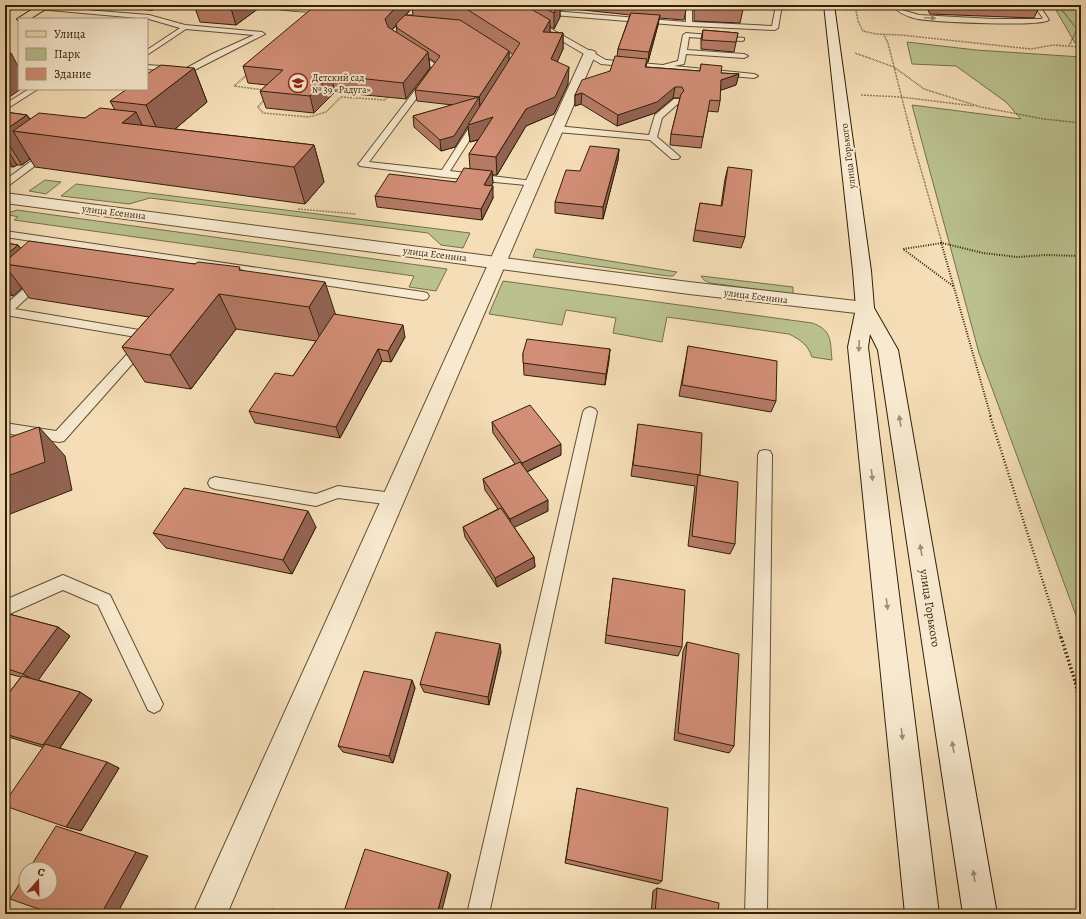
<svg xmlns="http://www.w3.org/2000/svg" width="1086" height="919" font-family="Alegreya,serif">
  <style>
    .green { fill: #bac18f; stroke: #76704a }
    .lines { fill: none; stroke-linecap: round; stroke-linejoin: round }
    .service-casing { stroke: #624f32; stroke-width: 2 }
    .minor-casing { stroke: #624f32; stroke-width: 2 }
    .tertiary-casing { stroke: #624f32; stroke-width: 2 }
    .secondary-casing { stroke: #311f06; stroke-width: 2 }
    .primary-casing { stroke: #311f06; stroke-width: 2 }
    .path-far3 { stroke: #311f06; stroke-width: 1.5; stroke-dasharray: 0.5 1; stroke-linecap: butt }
    .path-far2 { stroke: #311f06; stroke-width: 2; stroke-dasharray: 1 1.5; stroke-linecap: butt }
    .path-far1 { stroke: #311f06; stroke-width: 2.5; stroke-dasharray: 1 2; stroke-linecap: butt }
    .path { stroke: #311f06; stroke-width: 3.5; stroke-dasharray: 1.5 2.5; stroke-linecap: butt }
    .service { fill: #f8ead0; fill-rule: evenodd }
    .minor { fill: #f8ead0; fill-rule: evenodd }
    .tertiary { fill: #f8ead0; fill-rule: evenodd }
    .secondary { fill: #f8ead0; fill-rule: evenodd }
    .primary { fill: #f5deb7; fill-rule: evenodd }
    .wall { fill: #b57a66; stroke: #311f06; fill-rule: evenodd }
    .shaded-wall { fill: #936353; stroke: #311f06 }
    .building { fill: #d28e77; stroke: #311f06 }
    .oneway { fill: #9e8f75 }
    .labels { text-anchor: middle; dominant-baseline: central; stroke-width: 4; stroke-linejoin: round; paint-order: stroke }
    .far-poi-label { font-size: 10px; fill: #311f06; stroke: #f8ead0; text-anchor: start }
    .far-street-label { font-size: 10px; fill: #311f06; stroke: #f8ead0 }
    .street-label { font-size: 12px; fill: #311f06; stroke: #f8ead0 }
  </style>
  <rect width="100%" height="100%" fill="#f5deb7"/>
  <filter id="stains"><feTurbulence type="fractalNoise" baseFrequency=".005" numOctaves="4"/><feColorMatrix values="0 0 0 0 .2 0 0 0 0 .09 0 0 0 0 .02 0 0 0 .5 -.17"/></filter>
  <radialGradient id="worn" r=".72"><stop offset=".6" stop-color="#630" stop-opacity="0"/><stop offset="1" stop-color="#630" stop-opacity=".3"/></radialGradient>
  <g class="green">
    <path d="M1053 5H1081V44L1075 43Z"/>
    <path d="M907 42 976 50 1081 57V629L979 353 912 105 1021 119 1006 102 956 66 912 64Z"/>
    <path d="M45 180 61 182 46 194 29 191Z"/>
    <path d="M76 184 470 233 463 248 441 245 428 233 150 198 129 204 61 196Z"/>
    <path d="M17 210 447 269 436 291 409 287 414 276 14 220 18 217 10 215 8 213Z"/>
    <path d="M536 249 677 272 673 276H668L533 257Z"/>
    <path d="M701 276 793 287V294L710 283 704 280Z"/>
    <path d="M503 281 812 323C833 330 830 342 832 360L812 357C808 345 801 340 789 334L667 317 662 342 613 333 616 318 566 310 562 325 489 314Z"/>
  </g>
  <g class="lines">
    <g class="service-casing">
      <g id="service">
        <path d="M24 5 149 15 185 25 262 32 265 34 177 79 173 77 174 75 212 54 254 35 186 29 147 55V50L180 28 149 19 27 8 25 7Z"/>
        <path d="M130 5H159L152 10 133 8 131 7Z"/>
        <path d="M264 5 334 8 368 5C363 10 355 11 348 12 334 13 273 12 264 5Z"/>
        <path d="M501 5H509L606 60 663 65 678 61 683 35 686 33 744 38V40L742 41 689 37 687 50 744 54 748 56 744 58 686 54 684 64 674 66 754 74 758 76 754 78 601 64Z"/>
        <path d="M686 5H692V22L772 26 776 5H782L778 28 775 30 689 26 553 15 538 10 541 8 553 11 686 22Z"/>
        <path d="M892 5H898L902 10 919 15 993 19H1041L1043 18 1033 5H1039L1049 20C1040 27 935 22 918 19 908 17 898 13 892 5Z"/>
        <path d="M411 19 414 21 413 22 406 23 396 34 397 39 440 67 369 162 442 170 476 117 479 116 483 119 450 171 533 181 538 184 536 186 444 177 360 166 358 164 360 162 432 68 390 40 389 34 402 20Z"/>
        <path d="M147 65 174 67 178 69 174 71 147 69Z"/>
        <path d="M29 89H38L5 110V104Z"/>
        <path d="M674 99H680L681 101 662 118 657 137 678 155 680 157 678 159H672L650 140 557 132 553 129 557 126 649 135 655 115Z"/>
        <path d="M48 149 51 150 52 152 51 154 8 186 5 187V180Z"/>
        <path d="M5 231 423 292 427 293 429 296 427 299 423 300 5 237Z"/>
        <path d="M39 278 43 279 45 281 43 283 15 309 151 332 155 333 157 336 64 441 59 442 5 433V423L56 431 142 338 5 315V305L35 279Z"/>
        <path d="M590 407 595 409 597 412 489 914H467L583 412 585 409Z"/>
        <path d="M765 450 770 451 772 455 767 914H745L758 455 760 451Z"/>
        <path d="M215 477 316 494 338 486 393 493 398 495 400 499 398 503 393 505 338 498 316 506 215 489 210 487 208 483 210 479Z"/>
        <path d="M63 575 110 595 160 698 163 704 160 710 154 713 148 710 98 605 63 590 5 616V600Z"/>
      </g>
    </g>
    <g class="minor-casing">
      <path id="minor" d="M590 50 594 51 596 53 227 914H193L584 53 586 51Z"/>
    </g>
    <g class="tertiary-casing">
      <path id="tertiary" d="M5 193 689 282 865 302 871 304 874 308 871 312 865 314 689 294 5 203Z"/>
    </g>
    <g class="secondary-casing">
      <path id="secondary" d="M824 5H834L871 271 874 308 898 350 997 914H963L878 350 870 334 868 347 939 914H905L848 347 856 308 853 271Z"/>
    </g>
    <g class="primary-casing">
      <path id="primary" d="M39 5H52L30 19H19V21L17 19Z"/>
    </g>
    <g class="path-far3">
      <path d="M855 5 858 21 863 31 876 34 901 35 1031 49 1053 45 1081 47"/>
      <path d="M1058 5 1077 29 1069 46"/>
      <path d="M1077 10 1081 11"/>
      <path d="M884 35 888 43 913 142 942 243"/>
      <path d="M855 53 894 67 924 89 981 107 1044 119 1081 123"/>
      <path d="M247 75 234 86 264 90"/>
      <path d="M861 95 901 97 974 106"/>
      <path d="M266 98 258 107 263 113 309 117 326 112 341 97 385 100 389 95"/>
      <path d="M298 209 356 214"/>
      <path d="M940 243H943"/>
    </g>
    <g class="path-far2">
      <path d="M941 242 991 417"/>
      <path d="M953 286 903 249 942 243 983 253 1017 257 1047 255 1081 256"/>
    </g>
    <path class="path-far1" d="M990 416 1061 638"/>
    <g class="path">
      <path d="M1061 637 1075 681 1081 707"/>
      <path d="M1075 681 1081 682"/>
    </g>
    <use href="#service" class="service"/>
    <use href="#minor" class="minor"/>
    <use href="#tertiary" class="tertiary"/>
    <use href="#secondary" class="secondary"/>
    <use href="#primary" class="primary"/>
  </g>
  <g class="wall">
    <path d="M194 5H263L236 25 200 22Z"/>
    <path d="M338 5H687L684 20 659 18 658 25 648 62H647L646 67 700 71 701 64 721 73 739 74 736 85 720 90V101L718 112 708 111 701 148 670 145 671 134 680 98H673L655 113 617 126 581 104 575 106V95L610 71 617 57 618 49 630 15 564 8 563 10H560V17L554 29 550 26V32L563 33V49L557 62 568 84 554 114 526 126 497 175H492L493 183 491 186 493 198 482 220 377 207 375 196 456 182 470 169 469 154 478 140 470 142 468 126 455 147 441 151 414 127 413 116 453 105 417 101 415 90 436 63 429 58 430 68 406 99 335 92 314 113 266 108 260 91 267 85 248 83 243 66ZM412 8 413 15H406ZM396 25 397 33 392 30ZM509 52 513 55 509 61Z"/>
    <path d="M694 5H744L740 23 694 21Z"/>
    <path d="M925 5H1040L1034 18 930 14Z"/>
    <path d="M703 30 738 33 734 52 701 49V39Z"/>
    <path d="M194 68 207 102 175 129 314 145 324 182 305 204 35 167 30 159 22 165H17L13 167 5 166V112L27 115 30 119 85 118 115 110 110 101Z"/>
    <path d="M619 149 618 160 603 219 555 213V202L580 171Z"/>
    <path d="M728 167 745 237 741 248 693 241 700 203 721 206 725 179Z"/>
    <path d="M5 243 18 245 21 249 195 264 242 270 335 314 405 337 391 362 382 361 340 438 255 423 249 411 293 376 316 341 236 329 191 389 145 382 122 347 149 317 29 298 22 288 13 296 5 294Z"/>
    <path d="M688 346 776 401 771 412 679 396 686 358Z"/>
    <path d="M610 349 605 385 524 375 523 353Z"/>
    <path d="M492 422 561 455 527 472 548 511 514 527 534 557 535 567 497 587 465 537 463 527 498 509 485 490 483 479 515 464 493 433Z"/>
    <path d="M638 424 700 475 735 544 730 554 688 546 695 486 631 476Z"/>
    <path d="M316 527 292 574 166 548 153 533Z"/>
    <path d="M613 578 682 647 678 656 605 643Z"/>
    <path d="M5 613 58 627 70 636 38 680 80 692 92 700 60 748 119 768 81 831 42 747 5 736V698L21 677 5 673Z"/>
    <path d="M687 642 734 746 729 753 674 740 683 651Z"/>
    <path d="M501 652 489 705 424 692 420 684Z"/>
    <path d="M412 680 415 688 393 763 343 752 338 746Z"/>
    <path d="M577 788 662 881 658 884 565 863Z"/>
    <path d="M657 888 718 914H651L653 891Z"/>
  </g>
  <g class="shaded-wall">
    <path d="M230 5H263L236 25Z"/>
    <path d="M398 5H412V8L388 34 385 19Z"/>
    <path d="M558 5H560V17L554 29V13Z"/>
    <path d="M563 5H564V8L563 10Z"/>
    <path d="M660 15 658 25 648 62 649 52Z"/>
    <path d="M550 20V36L543 32Z"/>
    <path d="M563 33V49L551 76V59Z"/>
    <path d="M509 51V61L480 107 479 97Z"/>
    <path d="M428 52 430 68 406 99 403 83Z"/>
    <path d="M11 53 19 68V89H21L5 100V57Z"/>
    <path d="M569 67 568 84 554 114 526 126 497 175 496 157 526 109Z"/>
    <path d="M194 68 207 102 162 140 146 105Z"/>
    <path d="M739 74 736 85 719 91 721 80Z"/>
    <path d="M331 75 335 92 314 113 310 96Z"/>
    <path d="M675 87 673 98 655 113 617 126 618 115Z"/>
    <path d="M582 93 581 104 575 106V95Z"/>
    <path d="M479 97 480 108 493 117 494 135 470 142 468 126 455 147 441 151 440 140Z"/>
    <path d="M136 112 153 148 122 123Z"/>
    <path d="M27 115 39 134 13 131 30 159 22 165 5 139V130Z"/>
    <path d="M314 145 324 182 305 204 294 167Z"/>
    <path d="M5 146 17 165 13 167 5 155Z"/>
    <path d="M619 149 618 160 603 219V207Z"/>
    <path d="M492 171 493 183 485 197 484 185Z"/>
    <path d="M493 186V198L482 220 481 209Z"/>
    <path d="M18 245 35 268 5 264V256Z"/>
    <path d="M5 266 22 288 13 296 5 285Z"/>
    <path d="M325 282 336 316 321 341 309 307Z"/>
    <path d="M219 294 236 329 191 389 170 355Z"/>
    <path d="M403 325 405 337 391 362 388 351Z"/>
    <path d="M378 349 382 361 340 438 336 427Z"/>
    <path d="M610 349 609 361 605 385 606 374Z"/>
    <path d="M39 427 65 456 72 490 5 516V477Z"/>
    <path d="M561 444V455L522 474V463Z"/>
    <path d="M548 500V511L511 529 510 519Z"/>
    <path d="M308 511 316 527 292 574 283 560Z"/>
    <path d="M534 557 535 567 497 587 495 578Z"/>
    <path d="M58 627 70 636 37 682 23 674Z"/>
    <path d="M500 644 501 652 489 705 488 697Z"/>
    <path d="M412 680 415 688 393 763 389 756Z"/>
    <path d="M80 692 92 700 57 752 43 745Z"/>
    <path d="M107 762 119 768 81 831 66 827Z"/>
    <path d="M70 831 148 856 117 914H101Z"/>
    <path d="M448 872 451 875 441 914H437Z"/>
  </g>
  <g class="building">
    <path d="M316 5 337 6 338 5H398L385 19 388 27 428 52 403 83 331 75 310 96 260 91 283 70 243 66Z"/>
    <path d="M435 5H524L550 20 543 32 563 33 551 59 569 67 555 97 526 109 496 157 469 154 493 117 468 125 520 43 465 8Z"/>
    <path d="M539 5H558L554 13Z"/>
    <path d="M696 5H744V7Z"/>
    <path d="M631 13 660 15 649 52 618 49Z"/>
    <path d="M405 15 460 20 509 51 479 97 415 90 440 56 397 28 396 24Z"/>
    <path d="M703 30 738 33 736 42 702 40Z"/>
    <path d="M5 53H11L5 57Z"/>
    <path d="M615 56 647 59 645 67 700 71 701 64 722 66 721 73 739 74 721 80 720 101 710 100 703 137 671 134 681 94 684 91 682 87H675L657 102 618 115 582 93 575 95 582 80 610 71Z"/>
    <path d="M161 65 194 68 146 105 110 101 127 89H147V74Z"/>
    <path d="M479 97 454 136 440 140 413 116Z"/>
    <path d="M100 108 136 112 122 123 314 145 294 167 13 131 39 113 85 118Z"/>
    <path d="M5 112 27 115 5 130Z"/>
    <path d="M590 146 619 149 603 207 555 202 566 170 580 171Z"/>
    <path d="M728 167 752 170 745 237 695 230 700 203 722 206Z"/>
    <path d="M464 168 492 171 484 185 493 186 481 209 375 196 389 174 456 182Z"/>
    <path d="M29 241 195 264 198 262 240 267 239 270 325 282 309 307 219 294 170 355 122 347 174 289 5 264V262Z"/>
    <path d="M5 243 18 245 5 256Z"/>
    <path d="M334 314 403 325 388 351 378 349 336 427 249 411 275 373 293 376Z"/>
    <path d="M527 339 610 349 606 374 523 363V353Z"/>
    <path d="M688 346 777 361 776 401 682 385Z"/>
    <path d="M530 405 561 444 522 463 492 422Z"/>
    <path d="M638 424 702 433 700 475 633 465Z"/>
    <path d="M39 427 45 462 5 477V439Z"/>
    <path d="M520 462 548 500 510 519 483 479Z"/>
    <path d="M698 475 738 482 735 544 692 536Z"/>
    <path d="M184 488 308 511 283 560 153 533Z"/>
    <path d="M501 508 534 557 495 578 463 527Z"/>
    <path d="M613 578 685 590 682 647 606 635Z"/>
    <path d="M5 613 58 627 23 674 5 668Z"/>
    <path d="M436 632 500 644 488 697 420 684Z"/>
    <path d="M687 642 739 654 734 746 678 733Z"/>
    <path d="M364 671 412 680 389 756 338 746Z"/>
    <path d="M22 676 80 692 43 745 5 734V698Z"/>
    <path d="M45 744 107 762 66 827 5 806V802Z"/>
    <path d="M577 788 668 808 662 881 566 859Z"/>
    <path d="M56 826 136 852 101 914H53L10 899 26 873V893H50V869H29Z"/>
    <path d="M365 849 448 872 437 914H343Z"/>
    <path d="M657 888 719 903 718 914H655Z"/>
    <path d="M272 909 288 914H270Z"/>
  </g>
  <defs><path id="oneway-solid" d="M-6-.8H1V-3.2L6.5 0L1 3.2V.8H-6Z"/></defs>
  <g class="oneway">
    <use href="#oneway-solid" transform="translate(930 18) rotate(3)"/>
    <use href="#oneway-solid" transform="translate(859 346) rotate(93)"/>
    <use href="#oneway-solid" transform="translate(900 421) rotate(-99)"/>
    <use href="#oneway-solid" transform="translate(872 475) rotate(83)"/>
    <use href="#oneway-solid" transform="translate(921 550) rotate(-99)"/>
    <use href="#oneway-solid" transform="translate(887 604) rotate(83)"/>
    <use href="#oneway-solid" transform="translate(902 734) rotate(83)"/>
    <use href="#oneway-solid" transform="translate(953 747) rotate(-99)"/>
    <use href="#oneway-solid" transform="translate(974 876) rotate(-99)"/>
  </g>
  <defs>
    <g id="school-ring" transform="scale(1)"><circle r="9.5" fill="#f8ead0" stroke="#8f2418" stroke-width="1.5"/><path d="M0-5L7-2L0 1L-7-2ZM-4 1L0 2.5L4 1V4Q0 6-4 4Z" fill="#8f2418"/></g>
  </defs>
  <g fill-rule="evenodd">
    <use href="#school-ring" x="298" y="83"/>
  </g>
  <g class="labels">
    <g class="far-poi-label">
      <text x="312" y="77">Детский сад<tspan x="312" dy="12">№ 39 «Радуга»</tspan></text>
    </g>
    <g class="far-street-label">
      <text transform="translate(848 156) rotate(-97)">улица Горького</text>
      <text transform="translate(114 212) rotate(7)">улица Есенина</text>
      <text transform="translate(435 254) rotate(7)">улица Есенина</text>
      <text transform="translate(756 296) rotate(7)">улица Есенина</text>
    </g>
    <g class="street-label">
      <text transform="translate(930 608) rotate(81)">улица Горького</text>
    </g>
  </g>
  <rect width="1086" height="919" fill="none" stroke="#f5deb7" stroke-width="20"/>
  <rect x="6" y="6" width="1074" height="907" fill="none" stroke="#311f06" stroke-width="2"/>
  <rect x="10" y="10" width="1066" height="899" fill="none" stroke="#311f06"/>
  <rect x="18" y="18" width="130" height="72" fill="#f8ead0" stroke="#a8997f"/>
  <rect x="26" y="31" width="20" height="6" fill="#f5deb7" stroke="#a8997f"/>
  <text x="54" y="38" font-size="12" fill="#311f06">Улица</text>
  <rect x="26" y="48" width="20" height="12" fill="#bac18f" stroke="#a8997f"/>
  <text x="54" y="58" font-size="12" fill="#311f06">Парк</text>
  <rect x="26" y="68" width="20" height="12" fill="#d28e77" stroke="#a8997f"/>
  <text x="54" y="78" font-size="12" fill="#311f06">Здание</text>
  <g transform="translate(38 881) rotate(20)"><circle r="19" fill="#f8ead0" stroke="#a8997f"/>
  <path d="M0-3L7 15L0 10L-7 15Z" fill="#8f2418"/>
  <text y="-6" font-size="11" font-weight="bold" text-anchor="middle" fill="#311f06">С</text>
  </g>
  <rect width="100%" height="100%" filter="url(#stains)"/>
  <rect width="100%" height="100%" fill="url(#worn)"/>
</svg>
